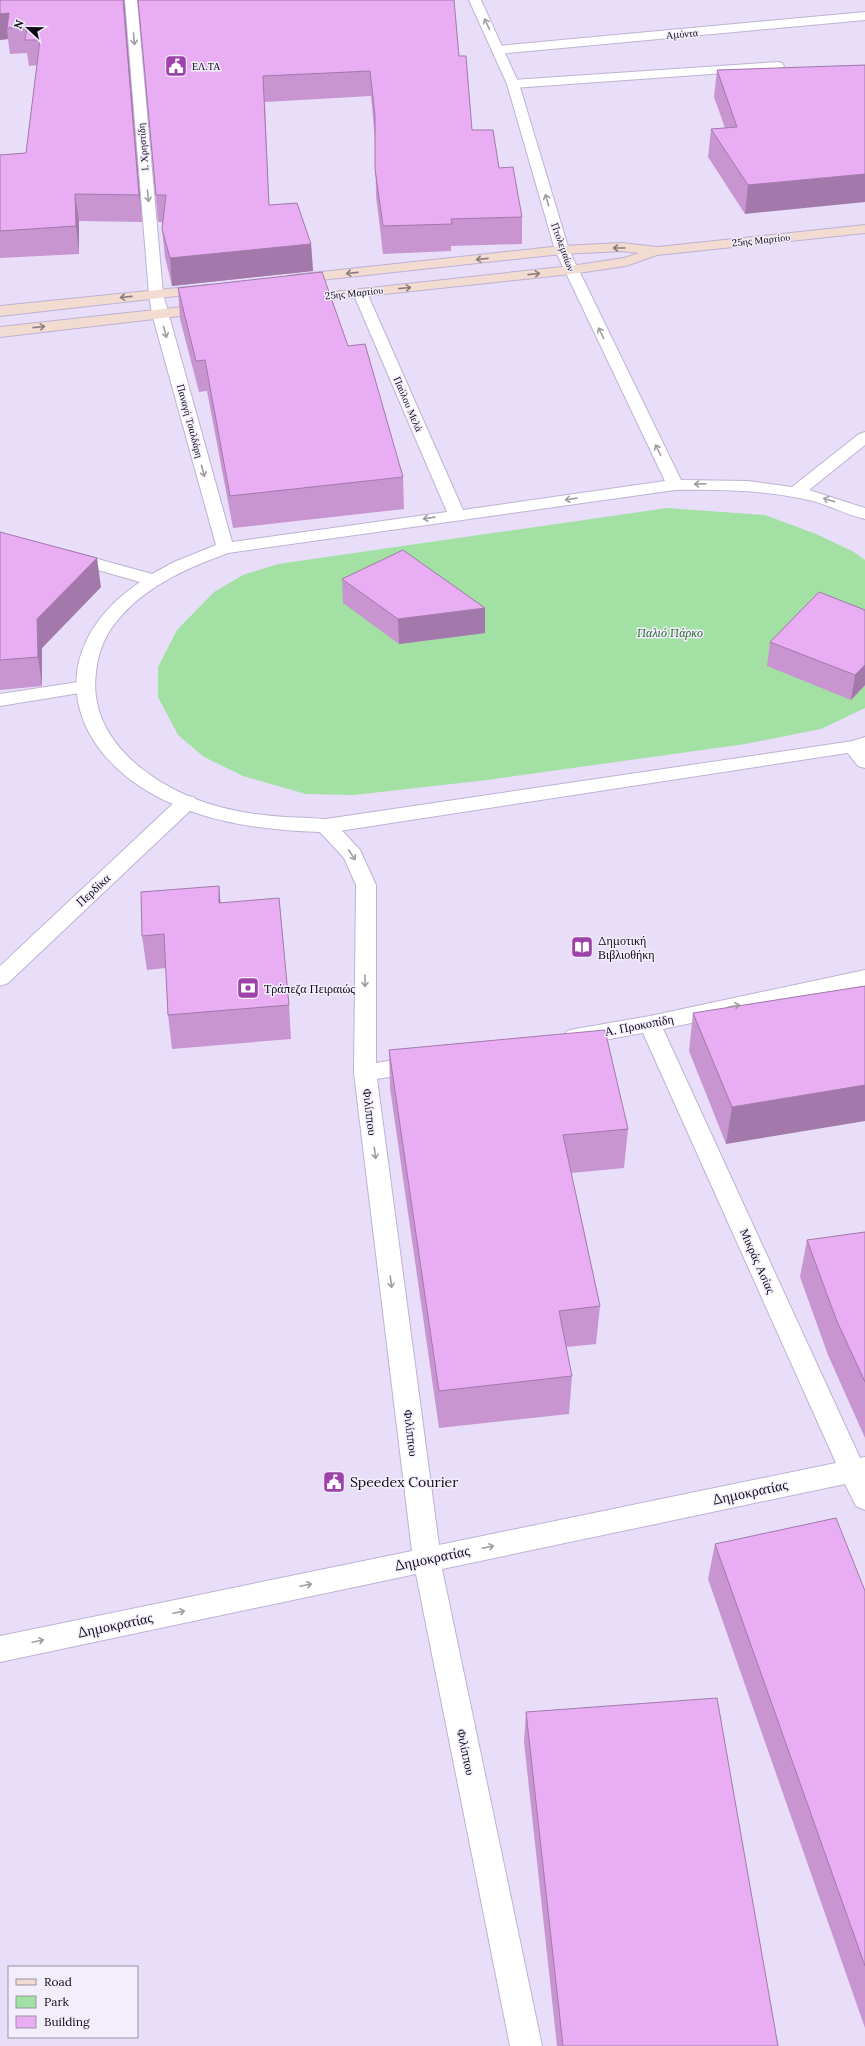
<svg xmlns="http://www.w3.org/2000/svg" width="865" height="2046" font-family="Lora,serif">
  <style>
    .green { fill: #a3e0a4 }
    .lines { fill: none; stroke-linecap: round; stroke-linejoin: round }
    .service-casing { stroke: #beb2d3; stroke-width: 2 }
    .pedestrian-casing { stroke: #beb2d3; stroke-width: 2 }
    .minor-casing { stroke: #beb2d3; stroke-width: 2 }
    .tertiary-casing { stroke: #beb2d3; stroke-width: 2 }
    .secondary-casing { stroke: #beb2d3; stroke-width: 2 }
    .service { fill: #fff; fill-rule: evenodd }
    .pedestrian { fill: #fff; fill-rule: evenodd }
    .minor { fill: #fff; fill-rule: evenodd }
    .tertiary { fill: #fff; fill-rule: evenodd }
    .secondary { fill: #f2dbd1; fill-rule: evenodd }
    .wall { fill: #c895d1 }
    .shaded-wall { fill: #a279aa }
    .building { fill: #e8adf3; stroke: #a279aa }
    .oneway { stroke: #9f9da2 }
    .oneway2 { stroke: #8c7d7d }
    .labels { text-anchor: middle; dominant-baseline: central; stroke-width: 3; stroke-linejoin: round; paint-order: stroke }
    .far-street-label { font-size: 10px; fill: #0f0a16; stroke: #f3eefc }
    .far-poi-label { font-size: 10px; fill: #0f0a16; stroke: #f3eefc; text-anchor: start }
    .park-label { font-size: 12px; font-style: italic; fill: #206326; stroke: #f3eefc }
    .street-label { font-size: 12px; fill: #0f0a16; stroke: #f3eefc }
    .poi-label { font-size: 12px; fill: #0f0a16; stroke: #f3eefc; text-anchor: start }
    .near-poi-label { font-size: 14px; fill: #0f0a16; stroke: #f3eefc; text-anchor: start }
    .near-street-label { font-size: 14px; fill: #0f0a16; stroke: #f3eefc }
  </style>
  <rect width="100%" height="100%" fill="#e8defa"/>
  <path class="green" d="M667 508 765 515 816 534 854 552 865 560V708L821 729 745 744 487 780 354 795 306 794 243 776 204 757 178 735 158 697V667L177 630 214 592 243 575 278 564Z"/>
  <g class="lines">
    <g class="service-casing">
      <g id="service">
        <path d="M865 12V20L498 54 492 50 498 46Z"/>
        <path d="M778 62 782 63 784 66 782 69 513 88 507 84 513 80Z"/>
      </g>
    </g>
    <g class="pedestrian-casing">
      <g id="pedestrian">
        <path d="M85 681 92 683 94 687 92 691 0 706V694Z"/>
        <path d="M853 741 860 743 863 747 860 751 326 833 319 831 316 826 319 821 326 819Z"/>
        <path d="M187 796 194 797 197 802 194 807 8 983 0 986V966L180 797Z"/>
      </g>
    </g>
    <g class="minor-casing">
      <g id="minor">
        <path d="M469 0H481L519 84 569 250 681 480 748 481 792 487 859 434 865 432V445L809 490 865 508V519C847 515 831 506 813 501 767 490 721 489 675 490L228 553C190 567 150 584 122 615 107 631 98 650 96 672 88 732 138 774 188 796 218 809 252 815 285 817 301 818 318 817 333 821L360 850 376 885V1063L419 1056 427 1058 430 1064 427 1070 377 1079 439 1545 836 1463 643 1033 575 1045 567 1043 564 1037 567 1031 575 1029 650 1016 865 970V986L663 1029 860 1458 865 1457V1510L856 1506 845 1484 442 1569 542 2046H510L416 1574 0 1662V1636L412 1551 354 1073 356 885 344 858 320 832C271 830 221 825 175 805 68 760 36 653 140 582L63 560 60 556 63 552 69 551 152 574 174 562 216 545 152 314 149 294 151 291H161L163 294 232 542 447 512 353 293 355 290H365L367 293 463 510 665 481 555 250 507 84Z"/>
        <path d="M865 737V768L858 766 843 747 846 743Z"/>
      </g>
    </g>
    <g class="tertiary-casing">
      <path id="tertiary" d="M125 0H137L163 294 161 297H151L149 294Z"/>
    </g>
    <g class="secondary-casing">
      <g id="secondary">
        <path d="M865 225V233L657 255 626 266 571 274 301 303 296 302 294 299 296 296 571 266 624 258 639 253 621 251 562 254 293 283 288 282 286 279 288 276 293 275 562 246 621 243 658 247Z"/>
        <path d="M207 285 212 286 214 289 212 292 0 316V306Z"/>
        <path d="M209 304 214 306 217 309 214 312 0 337V327Z"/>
      </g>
    </g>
    <use href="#service" class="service"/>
    <use href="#pedestrian" class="pedestrian"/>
    <use href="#minor" class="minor"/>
    <use href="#tertiary" class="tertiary"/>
    <use href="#secondary" class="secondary"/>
  </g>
  <g class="wall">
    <path d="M0 0H124L142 222 79 221V254L0 258V155L26 153 37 65 29 66 27 53 10 54 8 39 0 40Z"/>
    <path d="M138 0 459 56 472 130 499 168 522 217V244L451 246V251L383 254 376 196 375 140 371 96 265 102 269 205 311 244 313 271 172 286 165 257 162 229 163 222H158Z"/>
    <path d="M865 65 745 214 708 157 711 129 725 128 714 97 717 70Z"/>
    <path d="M178 288 348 346 403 477 404 509 233 528 207 391 199 392 180 319Z"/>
    <path d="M0 532 101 587 42 648V686L0 690Z"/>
    <path d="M342 579 485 633 399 644 343 603Z"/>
    <path d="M819 592 865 685 851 700 767 666 770 642Z"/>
    <path d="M219 886 220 903 289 1005 291 1039 172 1049 168 1015 166 968 147 970 142 936Z"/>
    <path d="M865 986 726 1144 689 1051 693 1013Z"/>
    <path d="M389 1050 628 1129 624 1168 571 1173 600 1306 596 1344 566 1347 572 1376 569 1414 439 1428 390 1088Z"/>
    <path d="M865 1232V1438L828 1355 800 1277 807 1240Z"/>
    <path d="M715 1544 865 1591V2028L708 1579Z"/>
    <path d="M526 1712 778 2046H557L524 1742Z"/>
  </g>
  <g class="shaded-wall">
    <path d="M123 0H124L142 222 139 195Z"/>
    <path d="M9 13 7 28 8 39 0 40V14Z"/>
    <path d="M865 174V202L745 214 748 185Z"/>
    <path d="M75 194 79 221V254L76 226Z"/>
    <path d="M311 244 313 271 172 286 170 258Z"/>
    <path d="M97 558 101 587 42 648V686L38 657 37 619Z"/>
    <path d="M485 608V633L399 644 398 619Z"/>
    <path d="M865 665V685L851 700 855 675Z"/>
    <path d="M219 886 222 919 219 903Z"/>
    <path d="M865 1085V1121L726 1144 732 1107Z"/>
  </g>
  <g class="building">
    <path d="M0 0H123L139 195 75 194 76 226 0 231V155L26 153 40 40H25L27 27 7 28 9 13 0 14Z"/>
    <path d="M138 0H454L459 56H466L472 130H493L499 168 513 167 522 217 451 219 452 224 383 226 375 169V116L370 71 263 76 269 205 297 203 311 244 170 258 162 229 166 195H156Z"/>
    <path d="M865 65V174L748 185 711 129 737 127 717 70Z"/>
    <path d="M322 272 348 346 365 344 403 477 230 496 205 360 196 361 178 288Z"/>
    <path d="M0 532 97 558 37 619 38 657 0 660Z"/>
    <path d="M403 550 485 608 398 619 342 579Z"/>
    <path d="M819 592 865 610V665L855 675 770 642Z"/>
    <path d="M219 886V903L279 898 289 1005 168 1015 164 934 142 936 141 892Z"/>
    <path d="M865 986V1085L732 1107 693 1013Z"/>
    <path d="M605 1030 628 1129 563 1135 600 1306 559 1311 572 1376 439 1391 389 1050Z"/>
    <path d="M865 1232V1382L836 1319 807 1240Z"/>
    <path d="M836 1518 865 1591V1966L715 1544Z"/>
    <path d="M717 1698 778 2046H563L526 1712Z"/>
  </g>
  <defs><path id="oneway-shaft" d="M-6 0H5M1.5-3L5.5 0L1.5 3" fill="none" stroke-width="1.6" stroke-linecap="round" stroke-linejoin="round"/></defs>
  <g class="oneway">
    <use href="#oneway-shaft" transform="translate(487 24) rotate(-115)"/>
    <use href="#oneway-shaft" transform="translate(134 39) rotate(85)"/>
    <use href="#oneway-shaft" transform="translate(148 196) rotate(85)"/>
    <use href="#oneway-shaft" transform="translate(547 200) rotate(-106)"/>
    <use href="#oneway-shaft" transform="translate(165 332) rotate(75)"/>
    <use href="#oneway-shaft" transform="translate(601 333) rotate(-116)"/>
    <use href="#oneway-shaft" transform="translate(658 450) rotate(-116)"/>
    <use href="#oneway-shaft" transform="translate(203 471) rotate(75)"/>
    <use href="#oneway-shaft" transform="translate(700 484) rotate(178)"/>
    <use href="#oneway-shaft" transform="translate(571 499) rotate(172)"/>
    <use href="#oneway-shaft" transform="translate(829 500) rotate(-162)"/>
    <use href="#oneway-shaft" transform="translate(429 518) rotate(172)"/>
    <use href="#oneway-shaft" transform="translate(352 855) rotate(56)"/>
    <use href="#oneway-shaft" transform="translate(365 981) rotate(90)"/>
    <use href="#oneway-shaft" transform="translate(734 1006) rotate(-12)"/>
    <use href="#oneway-shaft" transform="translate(375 1153) rotate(83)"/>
    <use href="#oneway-shaft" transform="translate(391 1282) rotate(83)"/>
    <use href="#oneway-shaft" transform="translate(488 1547) rotate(-12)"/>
    <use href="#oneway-shaft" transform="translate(306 1585) rotate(-12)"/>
    <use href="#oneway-shaft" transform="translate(179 1612) rotate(-12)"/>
    <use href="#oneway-shaft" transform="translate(38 1641) rotate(-12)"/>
  </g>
  <g class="oneway2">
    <use href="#oneway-shaft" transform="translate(619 248) rotate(-180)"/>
    <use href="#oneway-shaft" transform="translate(482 259) rotate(174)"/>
    <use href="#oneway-shaft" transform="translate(352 273) rotate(174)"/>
    <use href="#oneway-shaft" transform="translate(534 274) rotate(-6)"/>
    <use href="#oneway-shaft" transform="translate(405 288) rotate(-6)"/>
    <use href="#oneway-shaft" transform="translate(126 297) rotate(174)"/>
    <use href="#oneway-shaft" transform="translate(39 327) rotate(-6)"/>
  </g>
  <defs>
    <g id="civic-square" transform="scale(1.15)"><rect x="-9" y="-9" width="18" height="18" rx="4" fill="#9d41ab" stroke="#f3eefc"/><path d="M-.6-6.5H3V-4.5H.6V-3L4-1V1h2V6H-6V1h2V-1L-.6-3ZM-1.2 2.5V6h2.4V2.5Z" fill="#fff"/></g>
    <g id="library-square" transform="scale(1.15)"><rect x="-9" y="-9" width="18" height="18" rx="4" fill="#9d41ab" stroke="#f3eefc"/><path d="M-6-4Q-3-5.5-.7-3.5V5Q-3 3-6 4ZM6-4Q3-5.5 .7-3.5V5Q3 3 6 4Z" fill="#fff"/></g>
    <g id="bank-square" transform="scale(1.15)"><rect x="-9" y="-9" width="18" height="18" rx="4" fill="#9d41ab" stroke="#f3eefc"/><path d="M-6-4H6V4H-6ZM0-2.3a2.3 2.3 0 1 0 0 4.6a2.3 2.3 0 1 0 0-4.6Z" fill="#fff"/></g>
  </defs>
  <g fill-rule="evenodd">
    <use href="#civic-square" x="176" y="66"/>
    <use href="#library-square" x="582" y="947"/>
    <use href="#bank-square" x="248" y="988"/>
    <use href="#civic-square" x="334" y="1482"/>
  </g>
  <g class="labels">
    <g class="far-street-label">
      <text transform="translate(682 34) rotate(-5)">Αμύντα</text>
      <text transform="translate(143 147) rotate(-95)">Ι. Χρηστίδη</text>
      <text transform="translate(761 240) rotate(-6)">25ης Μαρτίου</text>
      <text transform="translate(563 247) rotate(70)">Πτολεμαίων</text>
      <text transform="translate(354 293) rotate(-6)">25ης Μαρτίου</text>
      <text transform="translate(408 404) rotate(67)">Παύλου Μελά</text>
      <text transform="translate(190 421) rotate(75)">Παναγή Τσαλδάρη</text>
    </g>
    <g class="far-poi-label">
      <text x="192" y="66">ΕΛ.ΤΑ</text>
    </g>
    <g class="park-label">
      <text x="670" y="632">Παλιό Πάρκο</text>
    </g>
    <g class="street-label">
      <text transform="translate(93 890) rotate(-43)">Περδίκα</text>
      <text transform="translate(639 1025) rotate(-11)">Α. Προκοπίδη</text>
      <text transform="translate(370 1112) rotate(83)">Φιλίππου</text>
      <text transform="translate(758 1261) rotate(66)">Μικράς Ασίας</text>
      <text transform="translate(411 1433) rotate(83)">Φιλίππου</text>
      <text transform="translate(466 1752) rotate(78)">Φιλίππου</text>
    </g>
    <g class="poi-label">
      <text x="598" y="940">Δημοτική<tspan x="598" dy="14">Βιβλιοθήκη</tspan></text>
      <text x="264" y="988">Τράπεζα Πειραιώς</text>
    </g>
    <g class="near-poi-label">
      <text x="350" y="1482">Speedex Courier</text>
    </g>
    <g class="near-street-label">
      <text transform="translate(750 1492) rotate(-12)">Δημοκρατίας</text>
      <text transform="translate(432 1558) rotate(-12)">Δημοκρατίας</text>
      <text transform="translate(115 1625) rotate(-12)">Δημοκρατίας</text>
    </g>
  </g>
  <rect x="8" y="1966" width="130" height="72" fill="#f3eefc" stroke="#9893a0"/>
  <rect x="16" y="1979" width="20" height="6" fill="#f2dbd1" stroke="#9893a0"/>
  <text x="44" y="1986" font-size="12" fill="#0f0a16">Road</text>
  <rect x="16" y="1996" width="20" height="12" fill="#a3e0a4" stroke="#9893a0"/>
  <text x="44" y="2006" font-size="12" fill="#0f0a16">Park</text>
  <rect x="16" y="2016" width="20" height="12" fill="#e8adf3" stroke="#9893a0"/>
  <text x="44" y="2026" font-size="12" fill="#0f0a16">Building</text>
  <g transform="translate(28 28) rotate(292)" stroke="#f3eefc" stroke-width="3" paint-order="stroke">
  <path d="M0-3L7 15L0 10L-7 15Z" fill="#0f0a16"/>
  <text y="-6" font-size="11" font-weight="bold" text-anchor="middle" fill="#0f0a16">N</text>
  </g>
</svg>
